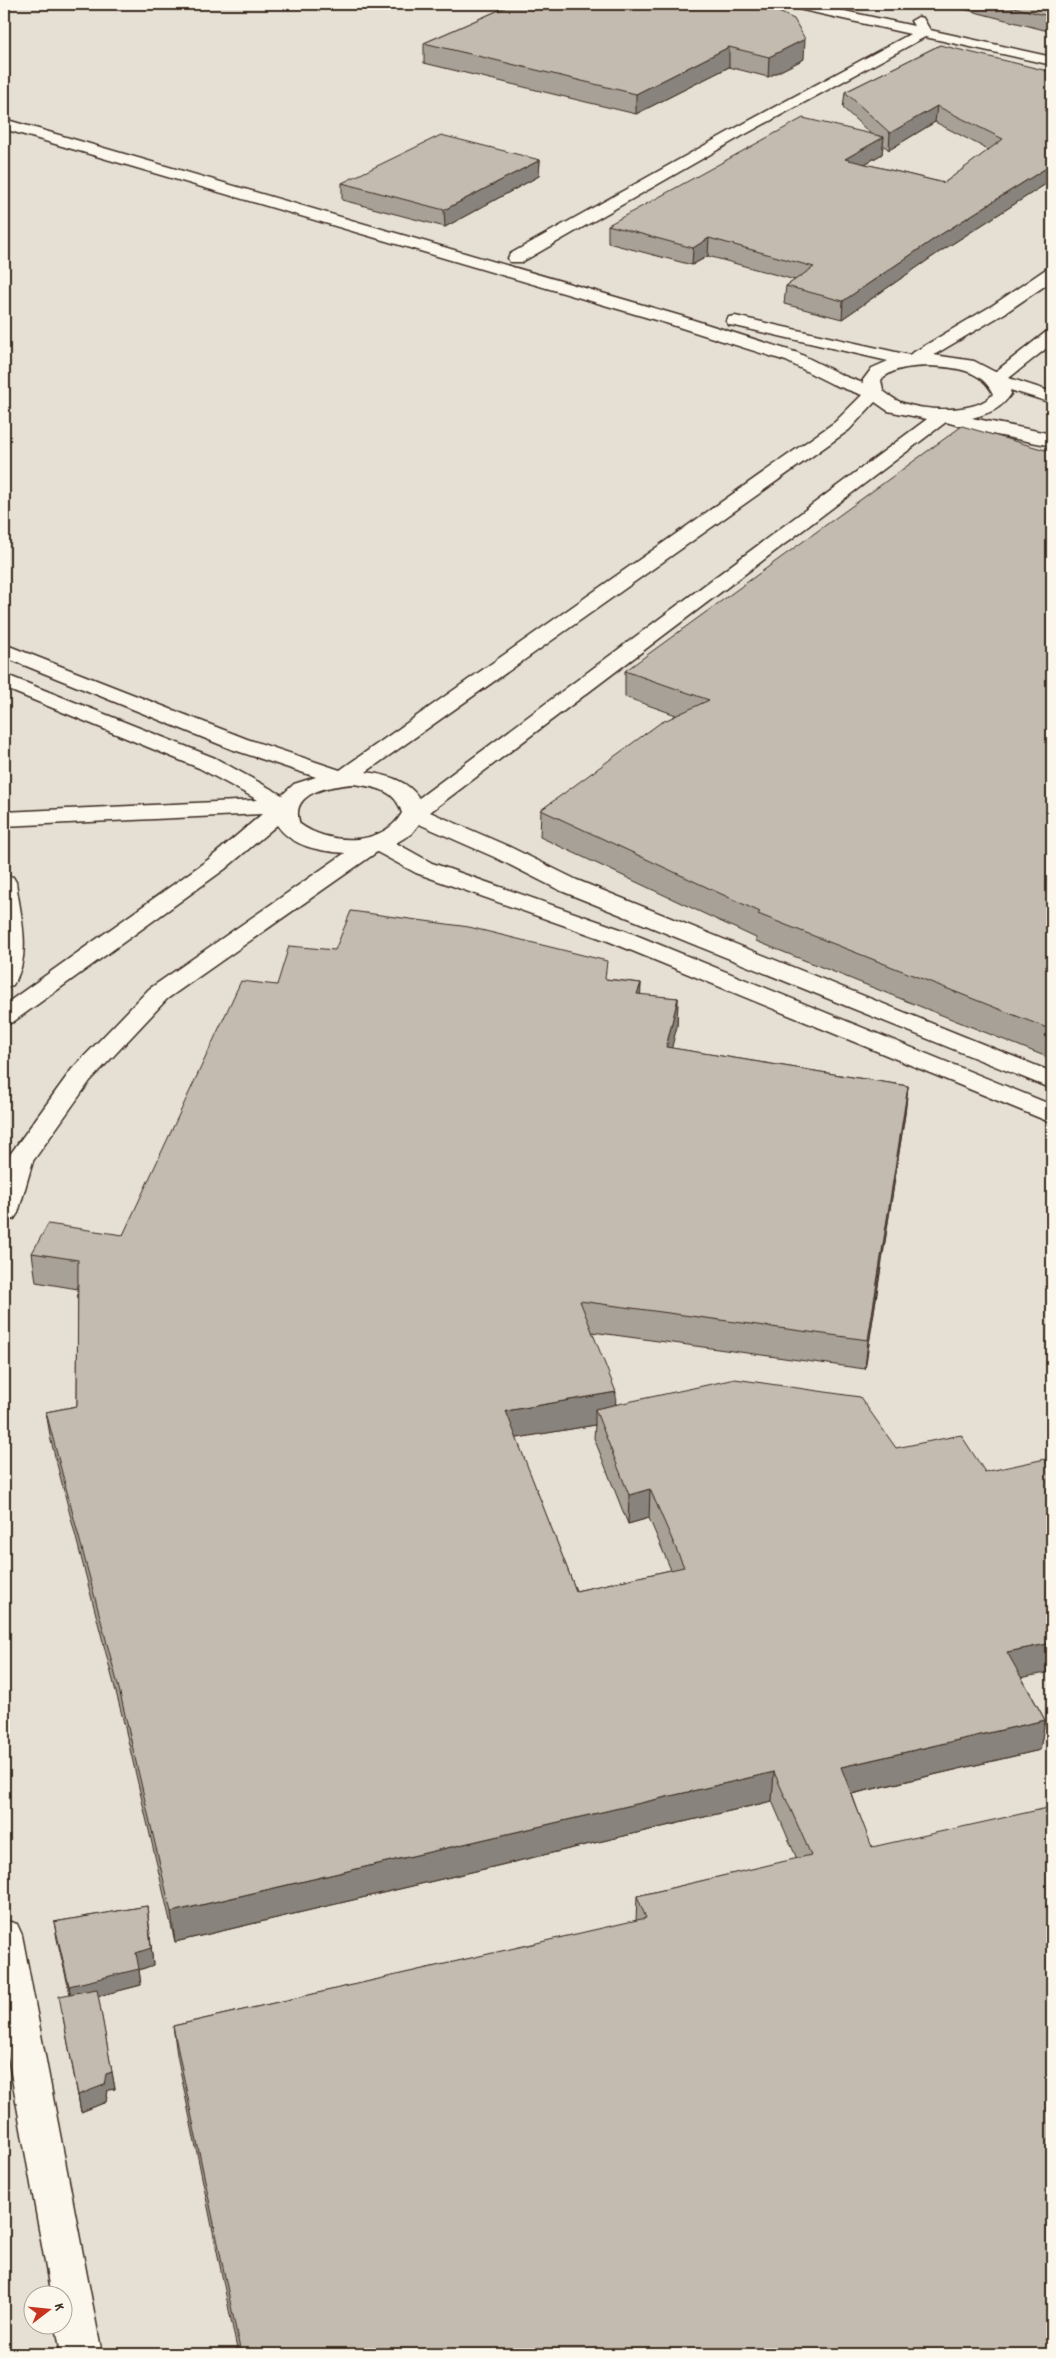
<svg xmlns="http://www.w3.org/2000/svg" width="1056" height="2358" font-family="Dekko,sans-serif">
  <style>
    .built { fill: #e5dfd4; fill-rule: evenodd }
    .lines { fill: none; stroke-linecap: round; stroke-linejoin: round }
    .minor-casing { stroke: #3b2a1e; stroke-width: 3 }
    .minor { fill: #fbf7ec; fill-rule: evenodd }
    .wall { fill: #a8a197; stroke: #3b2a1e; fill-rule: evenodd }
    .shaded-wall { fill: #88837b; stroke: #3b2a1e }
    .building { fill: #c3bbb0; stroke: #3b2a1e }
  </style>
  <rect width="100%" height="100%" fill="#f3efe4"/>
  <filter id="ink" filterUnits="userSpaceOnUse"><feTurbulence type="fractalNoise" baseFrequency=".02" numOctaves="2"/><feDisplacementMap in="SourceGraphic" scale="10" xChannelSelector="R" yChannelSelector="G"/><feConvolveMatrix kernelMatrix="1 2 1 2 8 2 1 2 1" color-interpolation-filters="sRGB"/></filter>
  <g filter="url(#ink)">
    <path class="built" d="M4 4H1052V2354H4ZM32 2296H62V2326H32Z"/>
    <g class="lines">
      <g class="minor-casing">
        <g id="minor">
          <path d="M787 4H812L914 26 911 21 918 17 923 18 930 30 1052 57V65L925 37 742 136 522 262H510L508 258 510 254 732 130 910 34 794 8Z"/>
          <path d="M4 119 681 316 798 353 844 376 863 383V380L872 368 888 361 735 326 729 325 726 321 729 317 735 316 909 355 993 305 1046 269 1052 268V281L1005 313 934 355 974 361 995 372 1046 332 1052 331V344L1009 378 1052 392V403L1010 390 1011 394C1001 409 990 413 972 418L1052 434V446L981 432 946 422 430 812 510 847 577 880 1052 1072V1089L559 890 494 857 419 824 411 834 396 843 432 863 626 931 1052 1105V1123L608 941 416 873 377 852 167 999 90 1081 33 1161 18 1213 14 1219 4 1222V1168L6 1160 72 1069 149 989 345 853C320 851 292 847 277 825L225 869 13 1022 4 1025V1005L209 859 262 814 4 826V812L258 800 199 768 4 688V674L215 758 282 795 294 784 316 777 231 749 4 657V644L247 739 340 770 835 422 862 395 832 384 786 361 669 324 4 129ZM929 366C953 367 982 369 993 394 977 414 925 411 903 403 896 401 889 395 883 391L881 380C893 367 912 367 929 366ZM875 402 888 411 927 419 419 798C407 780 387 775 366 772L849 430ZM353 784C375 787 395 789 402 813 383 847 328 845 300 824 288 792 331 786 353 784Z"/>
          <path d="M4 875 13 877 16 882C20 914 33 956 13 985L4 988Z"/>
          <path d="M4 1920 17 1924 22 1935 102 2354H61L56 2326H62V2296H51L4 2034Z"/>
        </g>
      </g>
      <use href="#minor" class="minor"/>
    </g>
    <g class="wall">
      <path d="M513 4 804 59 768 77 729 67 636 114 424 63V43Z"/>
      <path d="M944 4H1052V32Z"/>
      <path d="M940 45 1049 182 938 253 842 319 784 304 786 286 795 280 708 256 692 265 608 243V225L871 134 843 108 845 92ZM935 122 989 150 944 183 865 164 882 154 883 145 889 150Z"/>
      <path d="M540 160 539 176 445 227 342 200V183Z"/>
      <path d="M1052 452V1059L756 941V938L540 837 541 810 676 715 625 697V671Z"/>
      <path d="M606 979 641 983 640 995 678 998 677 1026 671 1048 908 1086 905 1114 865 1369 592 1332 616 1404 1022 1678 1045 1720 1040 1750 852 1794 1052 2354H238L177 2055 173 2026 636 1921 637 1896 797 1859 772 1801 175 1942 123 1719 51 1441 46 1412 77 1406 78 1289 36 1282 32 1253 123 1235 277 985ZM595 1425 594 1438 628 1524 649 1518 671 1570 576 1591 516 1438Z"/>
      <path d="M147 1906 153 1965 139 1970 141 1985 98 1996 115 2089 108 2090 106 2102 81 2112 62 2012 70 1994 57 1939 54 1922Z"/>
    </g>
    <g class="shaded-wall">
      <path d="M805 39 804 59 768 77 769 57Z"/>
      <path d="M729 47V67L636 114V94Z"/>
      <path d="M937 106 935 122 889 150 890 133Z"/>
      <path d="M884 137 882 154 844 176 845 159Z"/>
      <path d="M540 160 539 176 445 227 444 210Z"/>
      <path d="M1051 165H1052V181L1049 182 938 253 842 319 843 301 940 235Z"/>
      <path d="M709 238 708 256 692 265 693 248Z"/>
      <path d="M641 983 640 1011 637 994Z"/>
      <path d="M678 998 677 1026 665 1076 666 1047Z"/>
      <path d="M908 1086 905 1114 865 1369 868 1340Z"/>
      <path d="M616 1392 615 1422 595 1409V1425L506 1440V1411Z"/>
      <path d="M650 1489 649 1518 628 1524 629 1495Z"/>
      <path d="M1052 1643V1672L1003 1681 1007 1652Z"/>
      <path d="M1045 1720 1040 1750 838 1797 841 1767Z"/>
      <path d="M774 1772 772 1801 175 1942 171 1912Z"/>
      <path d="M147 1906 153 1965 139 1970 141 1985 72 2003 69 1986 136 1953Z"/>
      <path d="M112 2072 115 2089 108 2090 106 2102 81 2112 78 2095 106 2074Z"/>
    </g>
    <g class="building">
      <path d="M513 4H748L772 9 794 19 805 39 769 57 729 47 636 94 424 43Z"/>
      <path d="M1001 4H1052V17Z"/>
      <path d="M940 45 1052 72V165H1051L940 235 843 301 786 286 814 267 709 238 693 248 608 225 803 118 884 137 845 159 944 183 1003 139 937 106 890 133 845 92Z"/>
      <path d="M441 135 540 160 444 210 342 183Z"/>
      <path d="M962 426 1052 452V1030L758 914 760 912 541 810 660 723 709 700 625 671Z"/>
      <path d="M351 911 469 927 607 961 605 979 641 983 637 994 678 998 666 1047 908 1086 868 1340 580 1301 616 1392 506 1411 576 1591 684 1567 650 1489 629 1495 595 1409 735 1379 860 1397 896 1448 961 1435 985 1472 1045 1459 1052 1472V1643L1007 1652 1045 1720 841 1767 872 1847 1052 1807V2354H241L173 2026 646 1918 637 1896 811 1855 774 1772 171 1912 119 1689 46 1412 77 1406 78 1260 32 1253 48 1224 123 1235 241 981 277 985 289 946 335 950Z"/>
      <path d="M147 1906 151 1948 136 1953 139 1969 69 1986 54 1922Z"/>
      <path d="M97 1989 112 2072 106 2074 104 2085 78 2095 59 1996Z"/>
    </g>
  </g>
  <rect width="1056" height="2358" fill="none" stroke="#fbf7ec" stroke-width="20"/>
  <rect x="10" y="10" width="1036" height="2338" fill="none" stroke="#3b2a1e" stroke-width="2" filter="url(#ink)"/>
  <g transform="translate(48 2310) rotate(74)"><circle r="24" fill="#fbf7ec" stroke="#aea59a"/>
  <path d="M0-4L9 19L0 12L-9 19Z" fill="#c8321e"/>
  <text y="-8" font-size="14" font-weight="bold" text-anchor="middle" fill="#3b2a1e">K</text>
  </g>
</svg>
